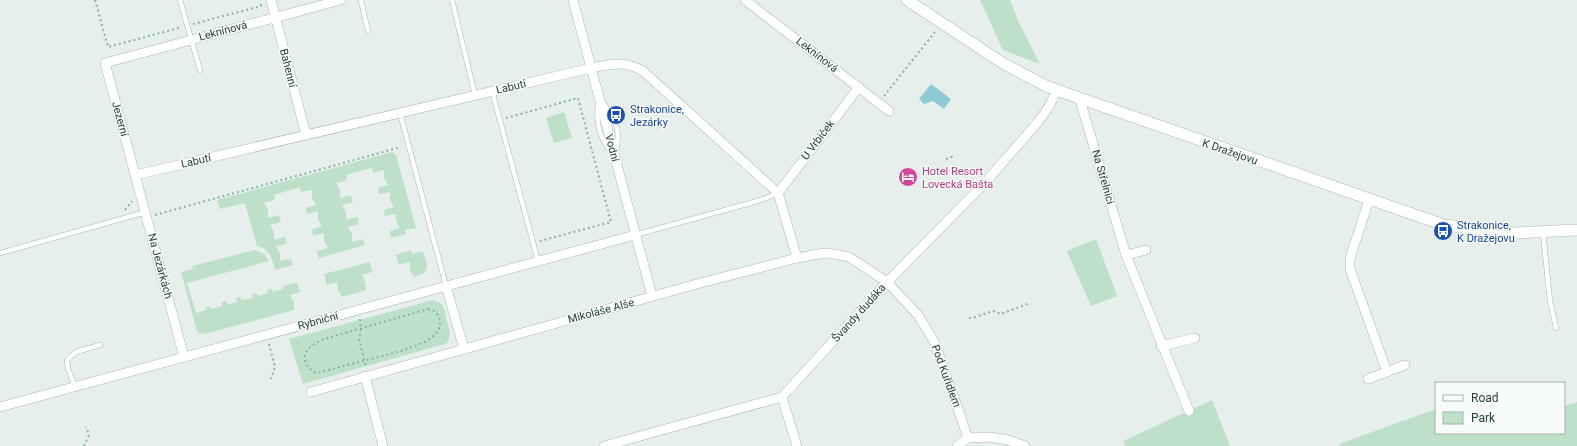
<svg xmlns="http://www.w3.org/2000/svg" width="1577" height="446" font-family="Roboto,sans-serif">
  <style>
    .green { fill: #bfe0c8 }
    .water { fill: #8ec9d4 }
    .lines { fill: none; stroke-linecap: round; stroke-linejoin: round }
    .service-casing { stroke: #a8b8b2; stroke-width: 5.5 }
    .minor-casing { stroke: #a8b8b2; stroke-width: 10 }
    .tertiary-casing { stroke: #a8b8b2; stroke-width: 12 }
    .path { stroke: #86b3a5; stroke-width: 2; stroke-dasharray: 2 3; stroke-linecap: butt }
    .service { stroke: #fff; stroke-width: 4.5 }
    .minor { stroke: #fff; stroke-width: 9 }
    .tertiary { stroke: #fff; stroke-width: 11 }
    .labels { text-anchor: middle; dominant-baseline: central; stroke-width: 3; stroke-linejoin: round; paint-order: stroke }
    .street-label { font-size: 11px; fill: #24423a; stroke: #f7fbf9 }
    .transit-label { font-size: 11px; fill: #164399; stroke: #f7fbf9; text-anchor: start }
    .hotel-label { font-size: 11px; fill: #b23c85; stroke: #f7fbf9; text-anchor: start }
  </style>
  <rect width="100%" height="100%" fill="#e6efeb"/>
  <g class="green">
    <path d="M980 0H1010L1019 23 1040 64 1003 50Z"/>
    <path d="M564 112 572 138 554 143 546 118Z"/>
    <path d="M392 152 396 155 416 228 405 230 406 234 391 238 390 231 400 228 396 221V214L385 216 384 210 394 207 390 200V192L379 194 378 188 388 185 384 178V170L373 173 372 168 346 175 347 180 336 183 340 190V198L351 195 353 202 342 205 346 212V220L357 217 359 224 348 227 352 234V242L363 239 365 245 319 258 317 251 328 248 324 241V233L313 236 312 230 322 226 318 220V211L307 214 306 208 316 205 312 198V190L301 192 300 187 274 195 275 200 264 203 268 210V218L279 215 281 222 270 225 274 232V240L285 237 287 243 276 247 280 253V261L291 259 293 265 275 270C272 258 270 249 257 246L245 203 220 209 217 200Z"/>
    <path d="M1096 239 1117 296 1091 306 1067 251Z"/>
    <path d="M255 250 264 254 269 261 187 283 196 313 206 310V307L210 306 211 309 222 306 221 303 226 301 227 305 237 302 236 298 241 297 242 300 253 298 252 294 256 293 258 296 268 293 267 290 272 289 273 292 283 289V286L297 282 300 292 290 295 294 302V310L205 334 199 333 197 331 181 272 193 269 192 266Z"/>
    <path d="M411 250 412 254 423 251C427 266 432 272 414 277L410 270V262L399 265 396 255Z"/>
    <path d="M370 262 372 272 362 275 365 282 366 290 342 297 338 290 337 282 327 285 324 274Z"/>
    <path d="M433 300 442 304 444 309 450 333 448 342 445 344 303 384 289 339Z"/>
    <path d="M1212 400 1230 446H1125L1123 441Z"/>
    <path d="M1577 402V446H1340L1339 444 1436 409V433H1564V406Z"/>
  </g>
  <path class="water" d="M931 84 951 99 944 109 933 101 924 104 919 99Z"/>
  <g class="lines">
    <g class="service-casing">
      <g id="service">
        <path d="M180 0 200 70"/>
        <path d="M361 0 368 31"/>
        <path d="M452 0 475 95"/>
        <path d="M492 91 538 261"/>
        <path d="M603 103C618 122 620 131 616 154"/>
        <path d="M598 105C596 122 599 137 610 150"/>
        <path d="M400 113 446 286"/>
        <path d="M1543 233 1550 301 1556 328"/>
        <path d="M635 235 761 200 778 193"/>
        <path d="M0 253 146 212"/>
        <path d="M75 386 68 369 67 360 76 352 100 345"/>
      </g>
    </g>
    <g class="minor-casing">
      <g id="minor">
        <path d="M271 0 306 135"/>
        <path d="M573 0 652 296"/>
        <path d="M745 0 889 111"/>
        <path d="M1080 100 1126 255 1189 411"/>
        <path d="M136 175 591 68C612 64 624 60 643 71L778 193 797 258"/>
        <path d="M778 193 859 87"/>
        <path d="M1369 200 1350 258V269L1387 372"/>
        <path d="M1126 255 1146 250"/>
        <path d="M446 286 464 349"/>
        <path d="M1161 346 1195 338"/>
        <path d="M184 357 105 63 341 0"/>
        <path d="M365 376 383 446"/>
        <path d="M1368 379 1405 365"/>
        <path d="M311 392 693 285 797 258 824 253 834 254 849 257 887 282 918 315 935 343 968 438"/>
        <path d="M782 397 797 446"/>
        <path d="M0 407 635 235"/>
        <path d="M604 446 782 397 887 282 982 186 1038 122 1048 108 1057 91"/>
        <path d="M957 446 968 438 989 437 1008 440 1025 446"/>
      </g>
    </g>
    <g class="tertiary-casing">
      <path id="tertiary" d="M907 0 1004 64 1048 87 1444 225 1515 233 1577 230"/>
    </g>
    <g class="path">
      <path d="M95 0 108 47 179 28"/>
      <path d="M193 24 261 6V4"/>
      <path d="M884 96 935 32"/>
      <path d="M506 118 578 98 611 222 540 241"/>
      <path d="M946 159 954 156"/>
      <path d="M125 210 132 201"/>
      <path d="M155 215 401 147"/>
      <path d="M428 309 434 311 438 315 440 320V327L435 335 425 342 401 351 317 373C313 372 310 370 307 365 299 352 313 344 324 339Z"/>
      <path d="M969 318 975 317 993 311 1001 314 1030 303"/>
      <path d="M360 319 361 329 359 339 366 367"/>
      <path d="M269 344 275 367 271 379"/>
      <path d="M84 446 89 435 86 427"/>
    </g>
    <use href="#service" class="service"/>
    <use href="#minor" class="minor"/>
    <use href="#tertiary" class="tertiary"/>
  </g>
  <defs>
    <g id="bus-disc" transform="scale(1)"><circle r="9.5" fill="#1a4fb4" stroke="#f7fbf9"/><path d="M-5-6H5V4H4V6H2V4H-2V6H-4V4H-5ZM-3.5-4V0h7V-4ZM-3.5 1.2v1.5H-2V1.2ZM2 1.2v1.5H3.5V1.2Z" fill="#fff"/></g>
    <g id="hotel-disc" transform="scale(1)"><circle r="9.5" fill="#d1479c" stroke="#f7fbf9"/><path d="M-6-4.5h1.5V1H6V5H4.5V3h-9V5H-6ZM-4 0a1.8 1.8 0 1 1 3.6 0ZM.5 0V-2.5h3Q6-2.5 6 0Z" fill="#fff"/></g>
  </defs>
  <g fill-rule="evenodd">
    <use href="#bus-disc" x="616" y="115"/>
    <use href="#hotel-disc" x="908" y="177"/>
    <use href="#bus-disc" x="1443" y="231"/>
  </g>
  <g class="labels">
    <g class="street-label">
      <text transform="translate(223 31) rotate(-15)">Leknínová</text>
      <text transform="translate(817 55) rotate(38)">Leknínová</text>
      <text transform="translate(288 68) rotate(76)">Bahenní</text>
      <text transform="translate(511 87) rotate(-13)">Labutí</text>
      <text transform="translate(120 119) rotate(75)">Jezerní</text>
      <text transform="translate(818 140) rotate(-53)">U Vrbiček</text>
      <text transform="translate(612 148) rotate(75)">Vodní</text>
      <text transform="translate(1230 152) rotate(19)">K Dražejovu</text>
      <text transform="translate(196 161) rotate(-13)">Labutí</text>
      <text transform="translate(1103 177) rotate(74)">Na Střelnici</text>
      <text transform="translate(160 266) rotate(75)">Na Jezárkách</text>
      <text transform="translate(601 311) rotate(-15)">Mikoláše Alše</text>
      <text transform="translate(859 313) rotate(-48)">Švandy dudáka</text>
      <text transform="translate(318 321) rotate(-15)">Rybniční</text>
      <text transform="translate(946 376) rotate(70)">Pod Kuřidlem</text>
    </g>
    <g class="transit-label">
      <text x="630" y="109">Strakonice,<tspan x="630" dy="13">Jezárky</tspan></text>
      <text x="1457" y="225">Strakonice,<tspan x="1457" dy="13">K Dražejovu</tspan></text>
    </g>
    <g class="hotel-label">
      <text x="922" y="171">Hotel Resort<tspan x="922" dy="13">Lovecká Bašta</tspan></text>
    </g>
  </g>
  <rect x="1435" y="382" width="130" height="52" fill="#f7fbf9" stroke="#a3b1ad"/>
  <rect x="1443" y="395" width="20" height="6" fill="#ffffff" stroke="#a3b1ad"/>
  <text x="1471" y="402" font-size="12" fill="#24423a">Road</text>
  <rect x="1443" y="412" width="20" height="12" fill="#bfe0c8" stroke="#a3b1ad"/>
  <text x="1471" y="422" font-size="12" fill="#24423a">Park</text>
</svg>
